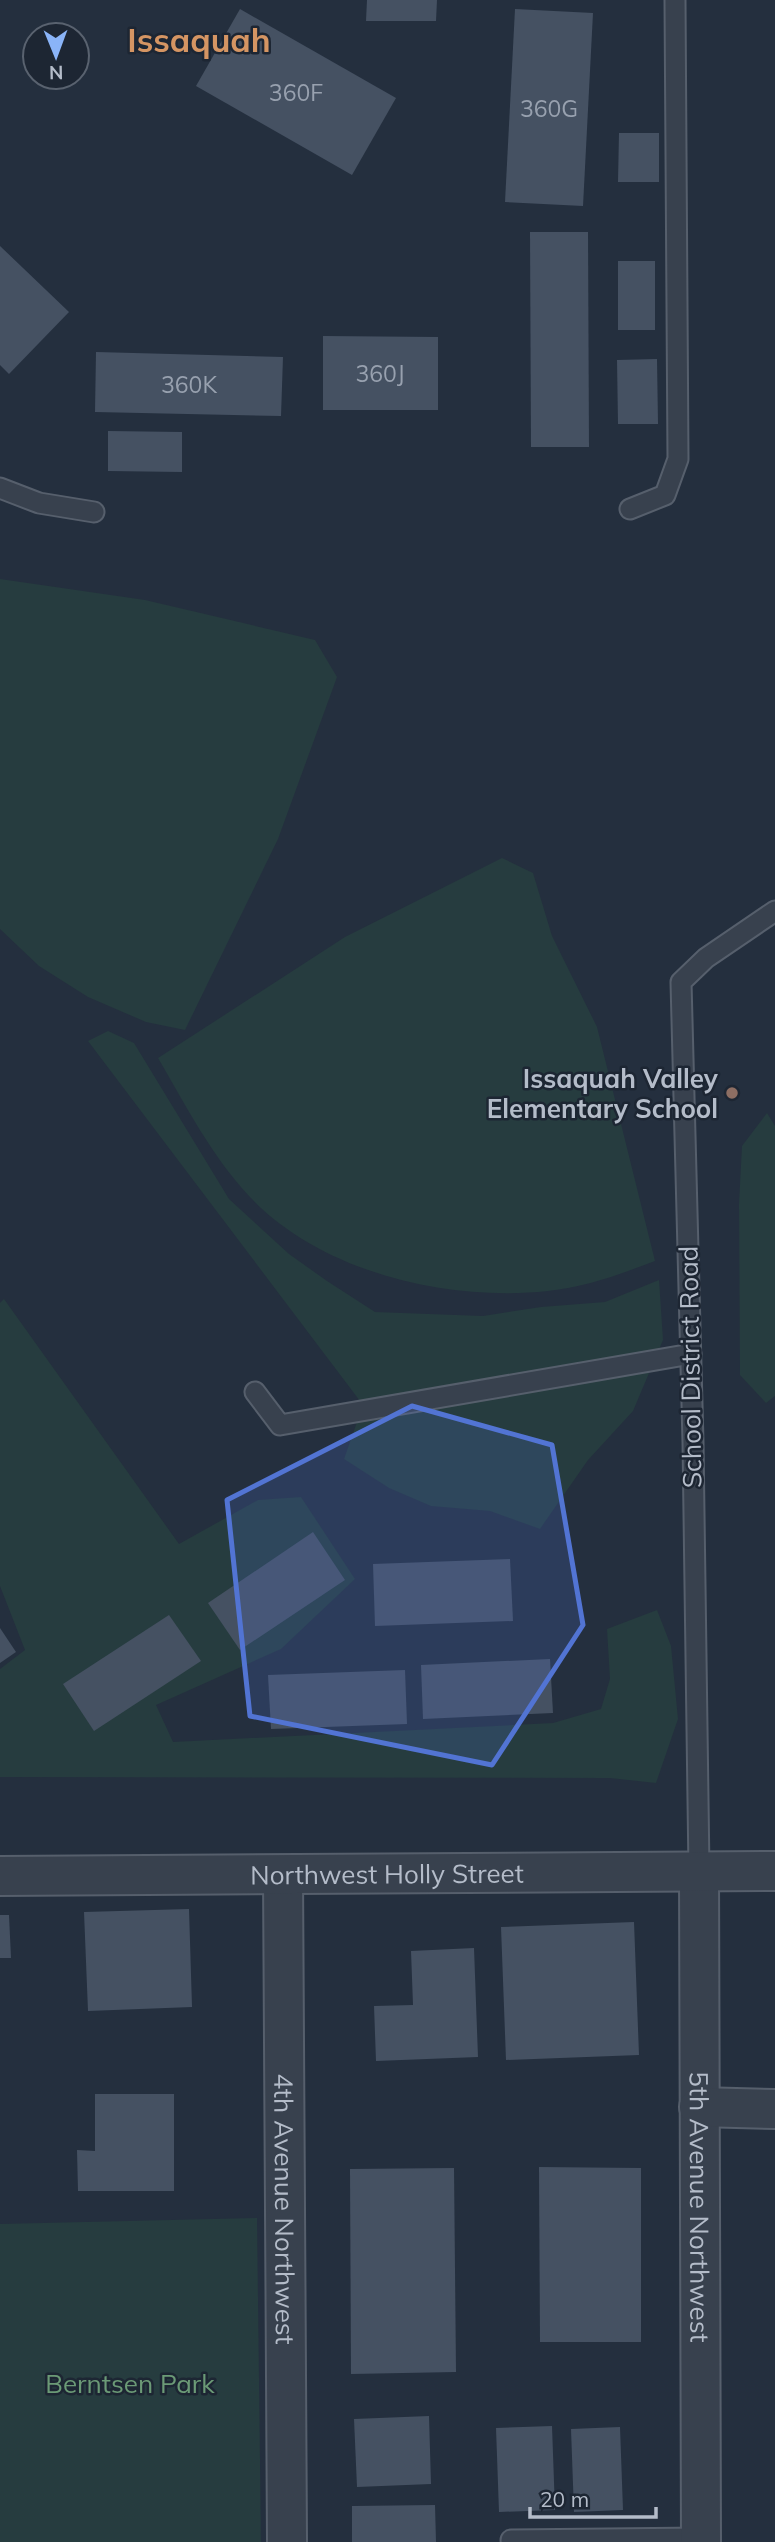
<svg xmlns="http://www.w3.org/2000/svg" width="775" height="2542" font-family="Mulish,sans-serif">
  <style>
    .green { fill: #263c3f }
    .building { fill: #455162 }
    .lines { fill: none; stroke-linecap: round; stroke-linejoin: round }
    .service-casing { stroke: #565f6c; stroke-width: 23 }
    .minor-casing { stroke: #565f6c; stroke-width: 42 }
    .service { stroke: #38414e; stroke-width: 19 }
    .minor { stroke: #38414e; stroke-width: 38 }
    .marked { fill: #5274d3; fill-opacity: 0.2; stroke: #5274d3; stroke-width: 5; stroke-linejoin: round }
    .education-dot { fill: #8d6e63; stroke: #1d2633; stroke-width: 2.5 }
    .labels { text-anchor: middle; dominant-baseline: central; stroke-width: 5; stroke-linejoin: round; paint-order: stroke }
    .number-label { font-size: 23px; fill: #98a1af }
    .poi-label { font-size: 26px; font-weight: bold; fill: #b4bcc9; stroke: #1d2633; text-anchor: end }
    .street-label { font-size: 26px; fill: #b4bcc9; stroke: #1d2633 }
    .park-label { font-size: 26px; fill: #6b9a76; stroke: #1d2633 }
    .district-label { font-size: 33px; font-weight: bold; fill: #d59563; stroke: #1d2633 }
  </style>
  <rect width="100%" height="100%" fill="#242f3e"/>
  <g class="green">
    <path d="M0 579 145 600 315 640 337 677 278 839 185 1030 146 1022 88 997 39 966 0 929Z"/>
    <path d="M502 858 533 873 552 936 597 1027 655 1261C621 1274 586 1287 548 1291 447 1302 320 1272 249 1196 211 1155 186 1106 158 1058L345 937Z"/>
    <path d="M108 1031 134 1043 229 1199 289 1254 327 1281 375 1312 483 1316 541 1307 605 1302 659 1280 663 1340 633 1411 588 1460 540 1529 490 1511 431 1506 389 1488 344 1459 363 1405 88 1041Z"/>
    <path d="M767 1113 775 1126V1396L766 1403 740 1375 739 1204 742 1146Z"/>
    <path d="M4 1299 179 1544 258 1500 301 1497 355 1579 281 1649 156 1705 173 1742 553 1723 601 1709 610 1679 607 1629 657 1610 671 1646 678 1719 656 1783 610 1778 0 1777V1669L25 1650 0 1586V1303Z"/>
    <path d="M257 2218 261 2542H0V2224Z"/>
  </g>
  <g class="building">
    <path d="M367 0H437L436 21H366Z"/>
    <path d="M240 9 396 98 352 175 196 86Z"/>
    <path d="M515 9 593 13 583 206 505 202Z"/>
    <path d="M619 133H659V182H618Z"/>
    <path d="M530 232H588L589 447H531Z"/>
    <path d="M0 246 69 312 9 374 0 365Z"/>
    <rect x="618" y="261" width="37" height="69"/>
    <path d="M323 336 438 337V410H323Z"/>
    <path d="M96 352 283 357 281 416 95 412Z"/>
    <path d="M657 359 658 424H618L617 360Z"/>
    <path d="M108 431 182 432V472L108 471Z"/>
    <path d="M313 1532 345 1580 240 1650 208 1603Z"/>
    <path d="M510 1559 513 1621 375 1626 373 1564Z"/>
    <path d="M169 1615 201 1661 94 1731 63 1684Z"/>
    <path d="M0 1628 16 1652 0 1663Z"/>
    <path d="M550 1659 553 1713 423 1719 421 1665Z"/>
    <path d="M405 1670 407 1724 271 1729 268 1675Z"/>
    <path d="M189 1909 192 2007 88 2011 84 1912Z"/>
    <path d="M0 1915H9L11 1958H0Z"/>
    <path d="M634 1922 639 2055 506 2060 501 1927Z"/>
    <path d="M474 1948 478 2057 376 2061 374 2006 413 2005 411 1951Z"/>
    <path d="M95 2094H174V2191H78L77 2150 95 2151Z"/>
    <path d="M539 2167 641 2168V2342H540Z"/>
    <path d="M454 2168 456 2372 351 2374 350 2169Z"/>
    <path d="M429 2416 431 2484 357 2487 354 2419Z"/>
    <path d="M552 2426 555 2510 499 2512 496 2428Z"/>
    <path d="M620 2427 623 2510 574 2512 571 2429Z"/>
    <path d="M435 2505 436 2542H352V2506Z"/>
  </g>
  <g class="lines">
    <g class="service-casing">
      <g id="service">
        <path d="M0 488 39 503 94 512"/>
        <path d="M630 509 665 495 678 459 675 0"/>
        <path d="M255 1392 280 1425 691 1354"/>
        <path d="M699 1871 693 1442 681 982 706 958 775 911"/>
        <path d="M511 2540 701 2538"/>
      </g>
    </g>
    <g class="minor-casing">
      <g id="minor">
        <path id="s1" d="M699 1871 701 2542"/>
        <path id="s2" d="M283 1875 287 2542"/>
        <path id="s3" d="M0 1876 775 1871"/>
        <path d="M699 2107 775 2109"/>
      </g>
    </g>
    <use href="#service" class="service"/>
    <use href="#minor" class="minor"/>
  </g>
  <path class="marked" d="M412 1406 552 1445 583 1625 492 1765 250 1716 227 1500Z"/>
  <circle class="education-dot" cx="732" cy="1093" r="7"/>
  <g class="labels">
    <g class="number-label">
      <text x="296" y="92">360F</text>
      <text x="549" y="108">360G</text>
      <text x="380" y="373">360J</text>
      <text x="189" y="384">360K</text>
    </g>
    <g class="poi-label">
      <text x="718" y="1078">Issaquah Valley<tspan x="718" dy="30">Elementary School</tspan></text>
    </g>
    <g class="street-label">
      <text transform="translate(690 1367) rotate(-91)">School District Road</text>
      <text stroke="none"><textPath href="#s3" startOffset="387">Northwest Holly Street</textPath></text>
      <text stroke="none"><textPath href="#s1" startOffset="336">5th Avenue Northwest</textPath></text>
      <text stroke="none"><textPath href="#s2" startOffset="334">4th Avenue Northwest</textPath></text>
    </g>
    <g class="park-label">
      <text x="130" y="2383">Berntsen Park</text>
    </g>
    <g class="district-label">
      <text x="199" y="39">Issaquah</text>
    </g>
  </g>
  <g transform="translate(56 56) rotate(179)"><circle r="33" fill="#1d2633" stroke="#59626f" stroke-width="2"/>
  <path d="M0-5L12 26L0 18L-12 26Z" fill="#8ab4f8"/>
  <text y="-10" font-size="19" font-weight="bold" text-anchor="middle" fill="#b4bcc9">N</text>
  </g>
  <path d="M530 2507v10h126v-10" fill="none" stroke="#b4bcc9" stroke-width="3.5"/>
  <text x="540" y="2507" font-size="21" fill="#b4bcc9" stroke="#1d2633" stroke-width="5" paint-order="stroke">20 m</text>
</svg>
